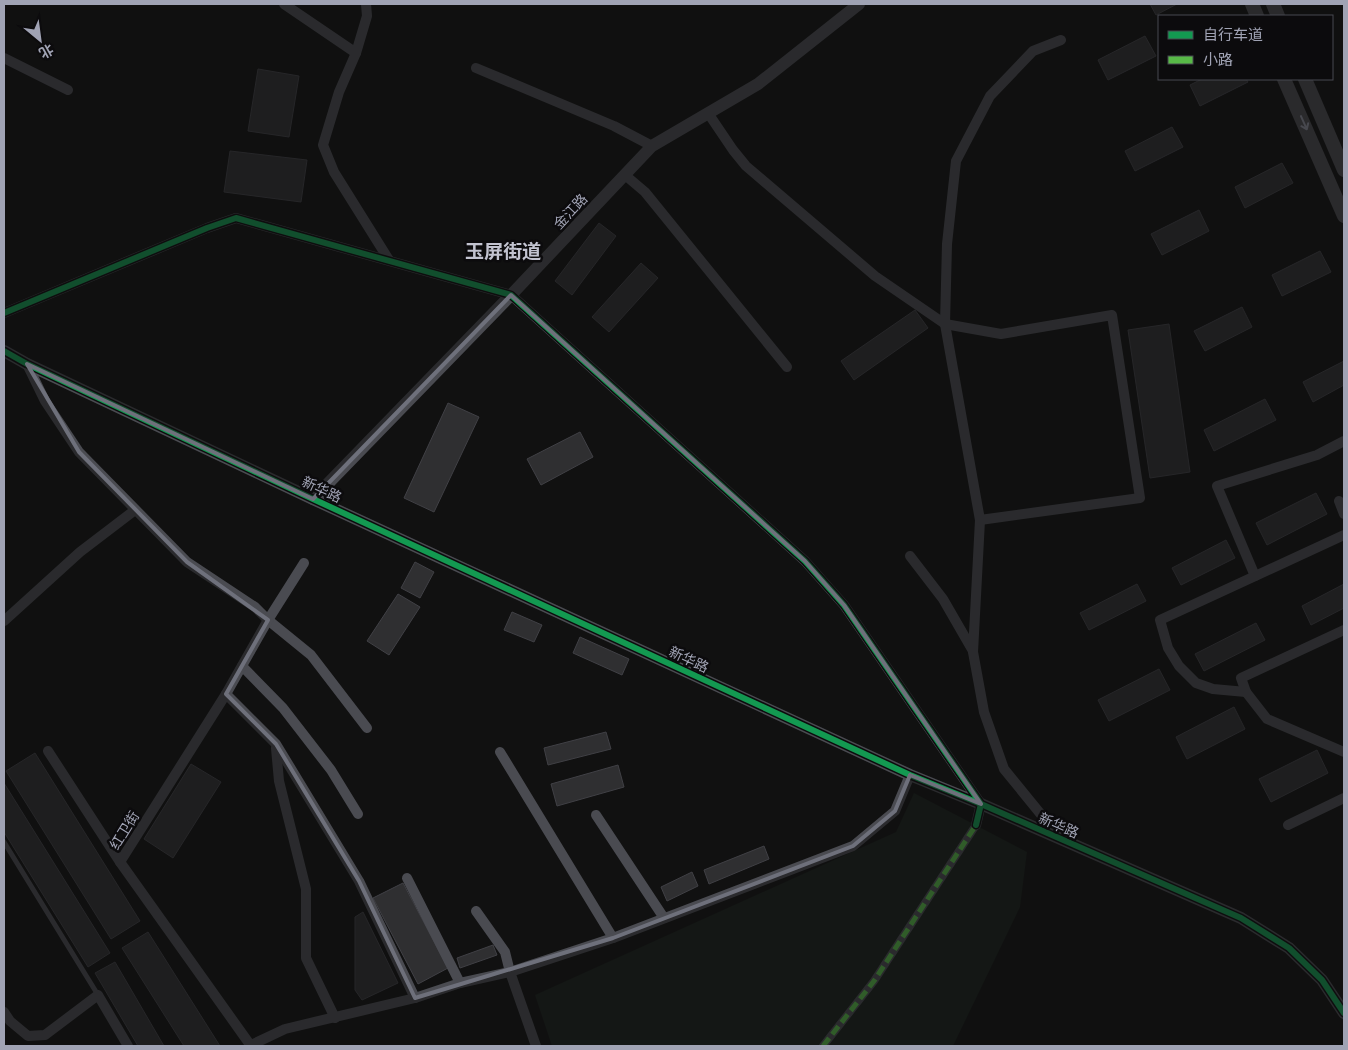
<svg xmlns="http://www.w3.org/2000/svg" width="1348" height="1050" font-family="'Noto Sans','Noto Sans SC',sans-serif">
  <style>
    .green { fill: #19201b }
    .building { fill: #2f2f31; stroke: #404045 }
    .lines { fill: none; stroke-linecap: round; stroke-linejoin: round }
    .service { stroke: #4a4b51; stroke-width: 5 }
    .pedestrian { stroke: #4a4b51; stroke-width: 8 }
    .minor { stroke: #4a4b51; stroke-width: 10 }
    .tertiary { stroke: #4a4b51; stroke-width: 12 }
    .secondary { stroke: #49494e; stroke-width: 14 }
    .quiet { stroke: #58b947; stroke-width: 5; stroke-dasharray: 10 5; stroke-linecap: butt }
    .cycleway-casing { stroke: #0c0b0d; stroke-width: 9 }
    .cycleway { stroke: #139951; stroke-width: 6 }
    .oneway { stroke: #8a8c9a }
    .marked { fill: none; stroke: #6e707b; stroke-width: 4; stroke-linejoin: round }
    .labels { text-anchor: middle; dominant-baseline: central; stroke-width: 5; stroke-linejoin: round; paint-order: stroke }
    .street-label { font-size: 14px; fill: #a0a3b4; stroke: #0c0b0d }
    .district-label { font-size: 19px; font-weight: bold; fill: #c2c3d0; stroke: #0c0b0d }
  </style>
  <rect width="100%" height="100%" fill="#111"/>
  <path class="green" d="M914 793 1027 852 1020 907 953 1046H552L535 995 896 832Z"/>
  <g class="building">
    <path d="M1150 4H1177L1156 15Z"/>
    <path d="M1145 36 1156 56 1108 80 1098 60Z"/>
    <path d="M258 69 299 76 289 137 248 131Z"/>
    <path d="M1202 79H1246L1248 82 1200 106 1190 85Z"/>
    <path d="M1172 127 1183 147 1135 171 1125 151Z"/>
    <path d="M230 151 307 160 301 202 224 192Z"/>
    <path d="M1282 163 1293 183 1245 208 1235 187Z"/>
    <path d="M1199 210 1209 231 1162 255 1151 234Z"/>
    <path d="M599 223 616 236 572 295 555 281Z"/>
    <path d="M1320 251 1331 272 1282 296 1272 275Z"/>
    <path d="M641 263 658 278 609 332 592 317Z"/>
    <path d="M1242 307 1252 327 1205 351 1194 331Z"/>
    <path d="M915 310 928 328 854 380 841 361Z"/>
    <path d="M1169 324 1190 472 1150 478 1128 330Z"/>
    <path d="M1344 361V385L1313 402 1303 382Z"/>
    <path d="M1265 399 1276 420 1214 451 1204 430Z"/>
    <path d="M448 403 479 417 434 512 404 498Z"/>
    <path d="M580 432 593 457 541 485 527 459Z"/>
    <path d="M1316 493 1327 514 1267 545 1256 523Z"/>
    <path d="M1226 540 1235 558 1181 585 1172 568Z"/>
    <path d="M415 562 434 572 420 598 401 588Z"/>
    <path d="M1137 584 1146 601 1089 630 1080 613Z"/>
    <path d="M1344 584V608L1311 625 1302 606Z"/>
    <path d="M398 594 420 607 389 655 367 641Z"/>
    <path d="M512 612 542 625 534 642 504 630Z"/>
    <path d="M1256 623 1265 640 1204 671 1195 654Z"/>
    <path d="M580 637 629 659 622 675 573 653Z"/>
    <path d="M1159 669 1170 690 1109 721 1098 700Z"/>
    <path d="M1234 707 1245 729 1187 759 1176 737Z"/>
    <path d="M606 732 611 749 548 765 544 748Z"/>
    <path d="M1317 750 1328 773 1271 802 1259 779Z"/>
    <path d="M35 753 140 921 111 939 6 771Z"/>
    <path d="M191 764 221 782 173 858 144 839Z"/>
    <path d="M618 765 624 787 557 806 551 784Z"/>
    <path d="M4 783 110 953 88 967 4 832Z"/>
    <path d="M764 846 769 859 709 884 704 870Z"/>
    <path d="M692 872 698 886 667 901 661 887Z"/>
    <path d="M403 883 448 968 418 984 373 898Z"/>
    <path d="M363 912 398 983 362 1000 355 990V917Z"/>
    <path d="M148 932 220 1046H184L122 948Z"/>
    <path d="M493 945 497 955 460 968 457 958Z"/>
    <path d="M115 962 164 1046H138L95 973Z"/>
  </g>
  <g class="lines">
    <path class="service" d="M4 842 98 995"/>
    <path class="pedestrian" d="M823 1046 874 981 976 825"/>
    <g class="minor">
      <path d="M284 4 356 53"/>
      <path d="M366 4 367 16 356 53 339 92 323 145 334 172 389 260"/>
      <path d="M4 58 68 90"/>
      <path d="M476 68 614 126 652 146"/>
      <path d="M708 113 733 150 746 166 875 276 945 324 1001 334 1112 315 1140 498 980 520"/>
      <path d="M625 175 645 192 787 367"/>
      <path d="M4 313 207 228 236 218 511 295 805 561 844 605 981 804 976 825"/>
      <path d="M27 364 45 401 79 452 187 562 255 607 268 620 311 655 367 728"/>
      <path d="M1339 501 1344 514"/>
      <path d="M910 556 943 599 973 651"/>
      <path d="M1255 576 1217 486 1317 455 1344 441"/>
      <path d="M4 621 80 552 135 510"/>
      <path d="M1344 630 1241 678 1246 692 1267 719 1344 752"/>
      <path d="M242 666 283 708 331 770 358 814"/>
      <path d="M1246 692 1213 689 1196 683 1179 666 1168 648 1160 620 1344 535"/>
      <path d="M226 694 276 744 359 881 415 998"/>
      <path d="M276 748 279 781 306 889V958L335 1018"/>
      <path d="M48 751 120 862"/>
      <path d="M500 752 613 938"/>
      <path d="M596 815 664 918"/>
      <path d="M1288 825 1344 798"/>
      <path d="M1061 839 1004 769 984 712 973 652 980 520 945 324 947 244 956 161 990 96 1033 51 1061 40"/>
      <path d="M407 878 460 983"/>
      <path d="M476 911 505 952 510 972 536 1046"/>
      <path d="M4 1012 10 1021 28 1036 45 1035 98 995 128 1046"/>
      <path d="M249 1046 285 1029 415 998 460 983 510 972 613 938 853 846 895 811 910 775"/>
      <path d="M251 1046 120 862 226 694 268 620 304 563"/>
    </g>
    <g class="tertiary">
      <path d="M4 351 27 364 313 499 910 775 981 804 1241 918 1289 948 1322 980 1344 1013"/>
      <path d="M313 499 511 295 652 146 758 84 859 4"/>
    </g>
    <g class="secondary">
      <path d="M1252 4 1257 16"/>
      <path d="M1273 4 1278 16"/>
      <path d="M1284 79 1344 216"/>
      <path d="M1305 79 1344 170"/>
    </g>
    <path class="quiet" d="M823 1046 874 981 976 825"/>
    <g class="cycleway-casing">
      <g id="cycleway">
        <path d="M4 313 207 228 236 218 511 295 805 561 844 605 981 804 976 825"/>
        <path d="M4 351 27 364 313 499 910 775 981 804 1241 918 1289 948 1322 980 1344 1013"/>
      </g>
    </g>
    <use href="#cycleway" class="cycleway"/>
  </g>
  <defs><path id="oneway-shaft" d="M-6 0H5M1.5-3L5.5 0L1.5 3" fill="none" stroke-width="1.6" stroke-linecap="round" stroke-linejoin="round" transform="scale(1.25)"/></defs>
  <use class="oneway" href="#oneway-shaft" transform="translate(1304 123) rotate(66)"/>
  <path d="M0 0H1348V1050H0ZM511 295 805 561 844 605 981 804 910 775 895 811 853 846 613 938 415 998 359 881 276 744 226 694 268 620 187 562 79 452 27 364 313 499Z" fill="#111" fill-opacity=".55" fill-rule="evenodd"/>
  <path class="marked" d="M511 295 805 561 844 605 981 804 910 775 895 811 853 846 613 938 415 998 359 881 276 744 226 694 268 620 187 562 79 452 27 364 313 499Z"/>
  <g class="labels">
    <g class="street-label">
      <text transform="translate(570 211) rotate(-47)">金江路</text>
      <text transform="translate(322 489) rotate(25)">新华路</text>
      <text transform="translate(689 659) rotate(25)">新华路</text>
      <text transform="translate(1059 825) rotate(24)">新华路</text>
      <text transform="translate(124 830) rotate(-58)">红卫街</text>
    </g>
    <g class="district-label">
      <text x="503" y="251">玉屏街道</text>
    </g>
  </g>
  <rect width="1348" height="1050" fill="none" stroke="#a0a3b4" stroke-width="10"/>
  <rect x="1158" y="15" width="175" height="65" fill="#0c0b0d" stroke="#474850"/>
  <rect x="1168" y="31" width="25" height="8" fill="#139951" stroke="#474850"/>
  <text x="1203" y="40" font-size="15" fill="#a0a3b4">自行车道</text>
  <rect x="1168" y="56" width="25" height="8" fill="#58b947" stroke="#474850"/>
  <text x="1203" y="65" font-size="15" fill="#a0a3b4">小路</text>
  <g transform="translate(40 40) rotate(151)" stroke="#0c0b0d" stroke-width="4" paint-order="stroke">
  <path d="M0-4L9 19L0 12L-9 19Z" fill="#a0a3b4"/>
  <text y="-8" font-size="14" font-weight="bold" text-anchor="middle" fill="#a0a3b4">北</text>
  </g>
</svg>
